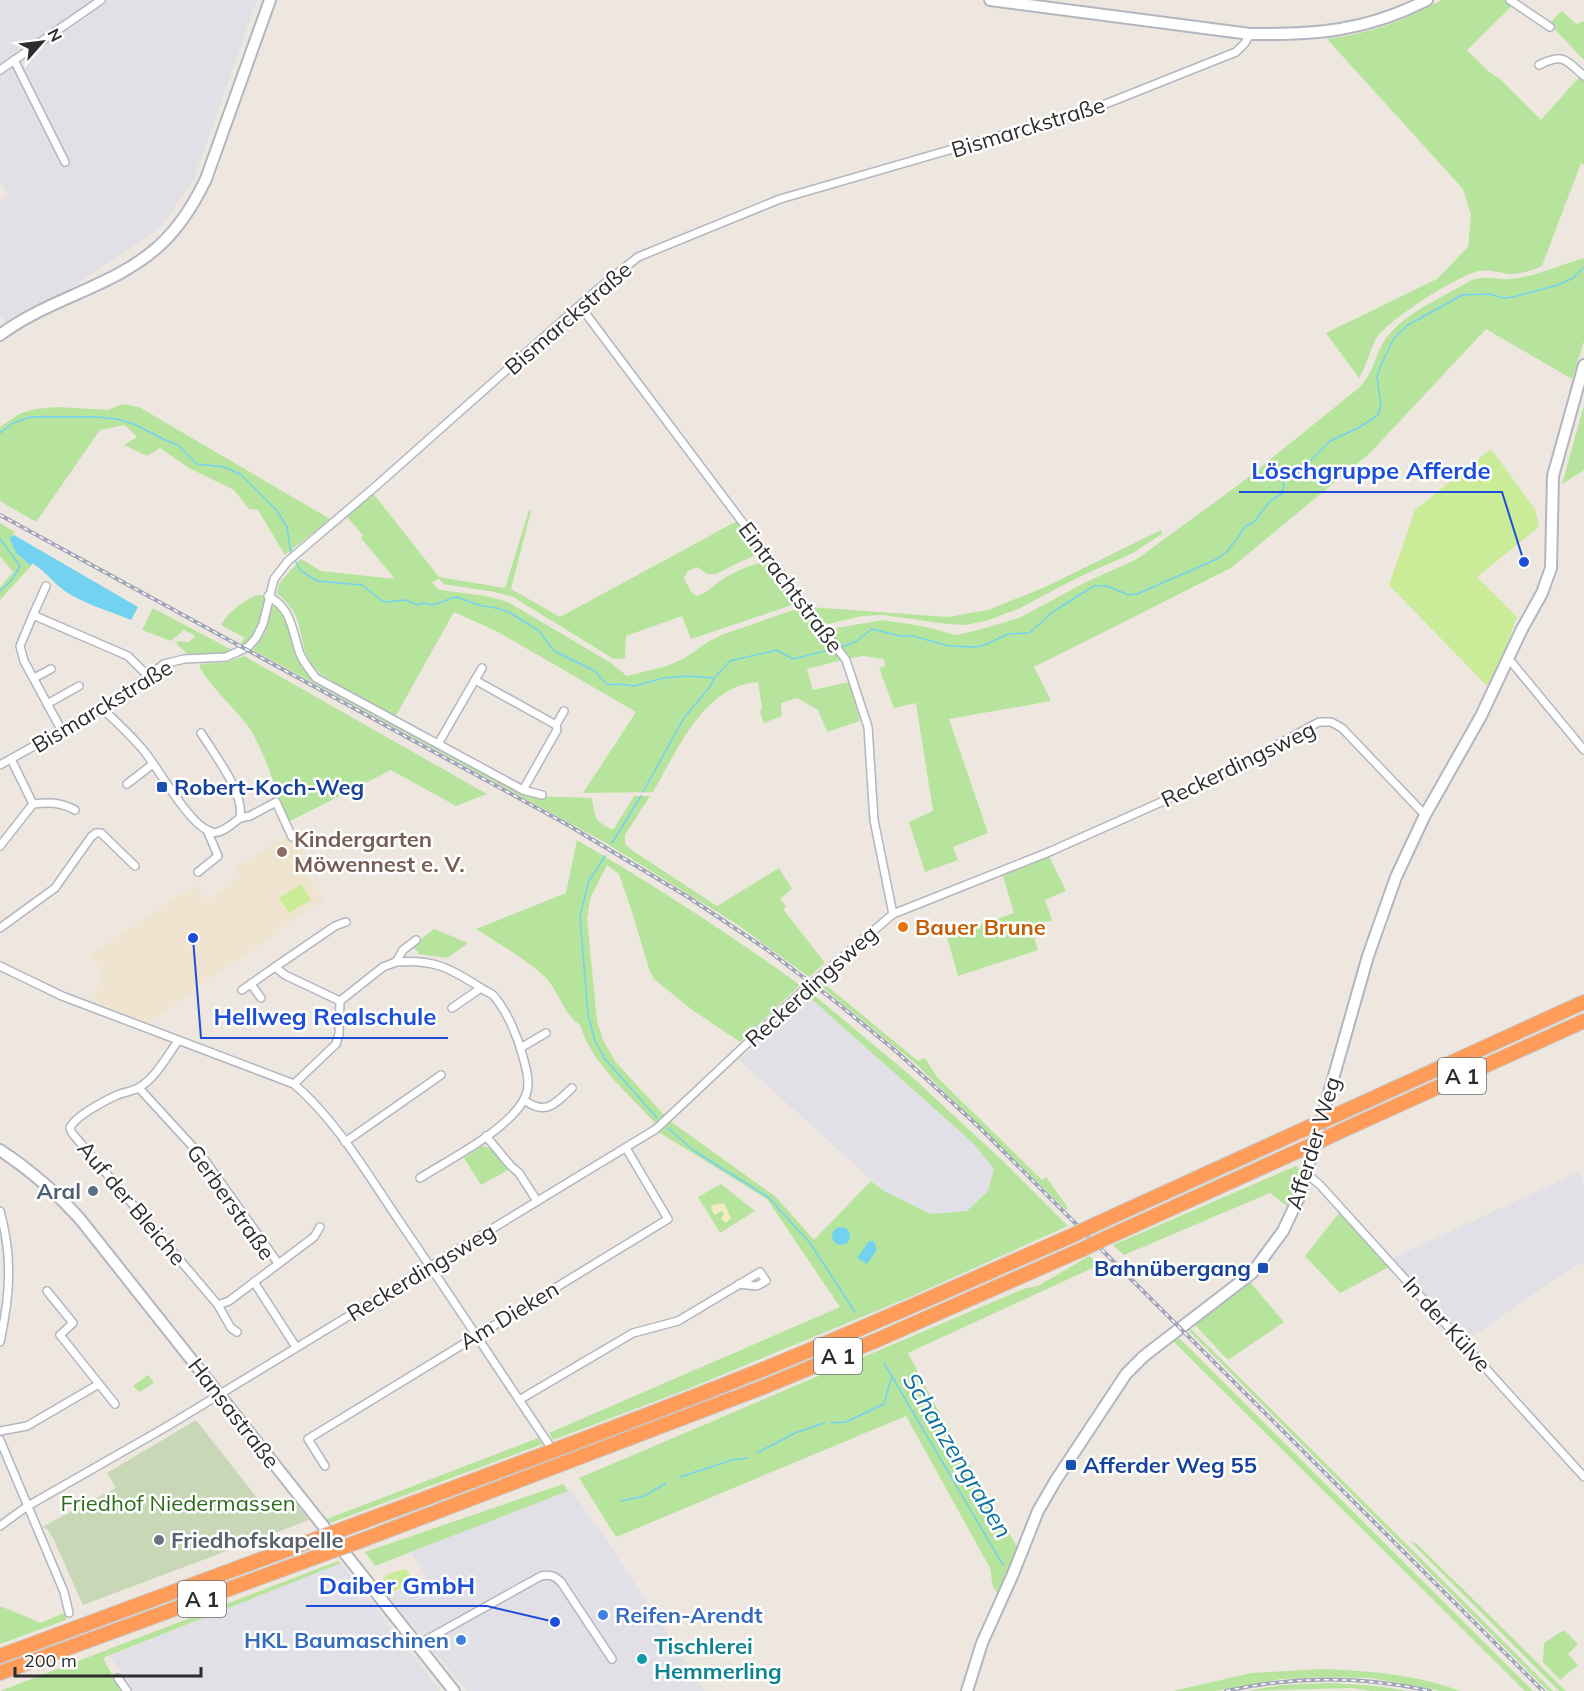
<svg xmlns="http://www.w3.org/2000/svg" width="1584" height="1691" font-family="Mulish,sans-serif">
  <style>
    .industrial { fill: #e1e0e7 }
    .education { fill: #efe4cf }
    .green { fill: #b7e49c }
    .sand { fill: #f2eac3 }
    .cemetery { fill: #c8d8b6 }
    .pitch { fill: #caeb98 }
    .water { fill: #73d2ef }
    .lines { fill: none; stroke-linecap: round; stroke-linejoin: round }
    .stream { stroke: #73d2ef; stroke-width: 1.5 }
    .street-casing { stroke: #b3b6c0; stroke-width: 10 }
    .secondary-casing { stroke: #b3b6c0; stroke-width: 14 }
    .highway-casing { stroke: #c8c8c8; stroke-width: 16 }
    .street { stroke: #fff; stroke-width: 7 }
    .secondary { stroke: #fff; stroke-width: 10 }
    .highway { stroke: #ff9c5a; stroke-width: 14 }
    .rail-casing { stroke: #a2a5b7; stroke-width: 4 }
    .rail { stroke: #fff; stroke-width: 1.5; stroke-dasharray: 4.5; stroke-linecap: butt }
    .highway-bridge-casing { stroke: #c8c8c8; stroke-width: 16; stroke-linecap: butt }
    .highway-bridge { stroke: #ff9c5a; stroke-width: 14 }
    .transit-dot { fill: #1a4fb4; stroke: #fff; stroke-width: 2 }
    .education-dot { fill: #8d6e63; stroke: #fff; stroke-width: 2 }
    .food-dot { fill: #e8710a; stroke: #fff; stroke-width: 2 }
    .service-dot { fill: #5c6f8a; stroke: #fff; stroke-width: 2 }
    .worship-dot { fill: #6b7280; stroke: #fff; stroke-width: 2 }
    .shop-dot { fill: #3f7fe0; stroke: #fff; stroke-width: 2 }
    .culture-dot { fill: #0f9aa8; stroke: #fff; stroke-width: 2 }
    .labels { text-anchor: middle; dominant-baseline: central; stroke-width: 5; stroke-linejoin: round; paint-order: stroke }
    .shield { fill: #fff; stroke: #6c6c6c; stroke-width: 1.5 }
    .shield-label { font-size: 21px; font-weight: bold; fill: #2d2d2d }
    .street-label { font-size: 22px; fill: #2d2d2d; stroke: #fff }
    .transit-label { font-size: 22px; font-weight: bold; fill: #164399; stroke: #fff; text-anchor: start }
    .education-label { font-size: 22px; font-weight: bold; fill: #785e54; stroke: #fff; text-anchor: start }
    .food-label { font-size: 22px; font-weight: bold; fill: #c56008; stroke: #fff; text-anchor: start }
    .service-label { font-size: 22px; font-weight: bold; fill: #4e5e75; stroke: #fff; text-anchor: end }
    .park-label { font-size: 22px; fill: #2e6c1b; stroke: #fff }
    .worship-label { font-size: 22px; font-weight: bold; fill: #5b616d; stroke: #fff; text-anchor: start }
    .shop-label { font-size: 22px; font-weight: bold; fill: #366cbe; stroke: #fff; text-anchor: start }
    .culture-label { font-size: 22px; font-weight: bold; fill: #0d838f; stroke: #fff; text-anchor: start }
    .water-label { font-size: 24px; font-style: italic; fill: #0d72a0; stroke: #fff }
    .leader { fill: none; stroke: #1d4ed8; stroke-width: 2 }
    .callout-dot { fill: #1d4ed8; stroke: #fff; stroke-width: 2 }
    .callout-label { font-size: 24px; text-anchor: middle; font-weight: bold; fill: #1d4ed8; stroke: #fff; stroke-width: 5; stroke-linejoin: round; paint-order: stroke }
  </style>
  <rect width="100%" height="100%" fill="#eee7df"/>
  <g class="industrial">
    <path d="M0 0H257L194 179 162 226 63 293 5 322 0 314V201L8 196 0 182Z"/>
    <path d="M806 994 973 1143 994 1169 988 1191 968 1211 931 1214 884 1191 739 1060Z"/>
    <path d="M1579 1172 1584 1186V1262L1570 1269 1466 1341 1393 1258Z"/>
    <path d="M571 1490 607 1541 705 1691H467L389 1597 426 1576 411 1552Z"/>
    <path d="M341 1563 440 1691H133L110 1656Z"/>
  </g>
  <path class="education" d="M288 835 320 869 309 876 324 900 147 1024 92 1004 103 974 90 956 141 920 196 885 208 901 241 875 234 868Z"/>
  <g class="green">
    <path d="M1442 0H1505L1513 5 1467 50 1488 71 1500 79 1541 120 1580 76 1584 79V165L1581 163 1542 266C1532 270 1522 274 1511 274 1499 273 1491 269 1479 271 1458 275 1386 321 1376 339 1369 351 1367 366 1359 378L1326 333 1437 279 1468 247 1471 215 1463 189 1327 39C1369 34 1405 20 1442 0Z"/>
    <path d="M1562 11 1576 24 1584 21V60L1549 23Z"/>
    <path d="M1584 258V341L1572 379 1486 329 1370 453 1231 568 1034 667 1051 701 949 719 988 833 953 847 958 860 925 872 909 822 933 811 916 703 894 708 879 668 885 666 884 659 863 656 847 659 829 632 831 629 883 620 927 627 955 635 975 631 1019 618 1086 582 1137 559 1241 483 1360 387C1374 373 1375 353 1387 337 1406 312 1445 296 1472 280 1488 275 1495 280 1510 279 1535 277 1560 265 1584 258Z"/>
    <path d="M122 404 139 407 330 519 285 555 258 510 249 509 234 490 189 468 160 448 147 456 124 445 137 437 125 425 100 430 36 522 0 501V427L19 414 35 409 58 407 108 410Z"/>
    <path d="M1584 405V470L1562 484Z"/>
    <path d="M372 492 439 577 505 588 529 510 531 511 511 589 560 617 737 521 758 548 755 555 716 574H707L697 567 688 571 684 578 691 592 697 596C707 593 712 587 720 581 733 572 753 562 768 563L795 597 792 605 691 639 682 616 626 636 625 658 614 659 513 597 495 592 443 584 439 578 432 583 440 590 486 596 508 602 611 663 627 676 667 666 685 658 709 641 724 634 802 607 842 660 807 669 813 690 849 682 860 721 827 732 818 710 797 698 781 703 782 716 764 723 760 712 762 707 758 682C704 685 677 751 653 792L583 793 636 712 498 632 454 612 394 719 322 675C296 652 307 636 293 611 289 604 282 598 277 593L280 582 301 559 321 571 395 579 361 538 363 535 345 515Z"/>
    <path d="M0 523 15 532 9 539 16 553 31 566 0 600V587L13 572 0 556Z"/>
    <path d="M1161 530 1162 534 1133 553 1079 577 1018 609 986 621 965 625 947 624 883 615 862 616 828 624 821 622 810 607 948 617 988 610 1043 588Z"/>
    <path d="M257 595H262L265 599C262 615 258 634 245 645L240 643 245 638 221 625C227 613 244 600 257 595Z"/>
    <path d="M279 605 286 614 303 665 335 692 531 796 592 798C595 817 594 821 613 830L634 796H650L625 835V844L630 849 717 906 779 868 792 889 780 899 786 906 783 909 825 963 809 977 735 923 604 842 253 650 265 633 272 607Z"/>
    <path d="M153 608 234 651 214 655H188L176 643 178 641 189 642 195 636 184 630 171 641 142 630Z"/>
    <path d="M244 656 487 794 456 806 391 770 288 822C276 792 266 753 248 726 233 706 213 690 200 668V664L228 662Z"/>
    <path d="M577 840C654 885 728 933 800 985L740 1042 691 1009 654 979 649 969 632 912 619 874 607 865 590 899 587 919 597 1021 603 1040 615 1061 664 1115 655 1123C628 1093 592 1064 580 1025 563 1014 559 991 545 977 525 958 499 944 476 929L566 893Z"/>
    <path d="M1049 856 1066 891 1045 900 1052 920 1031 927 1038 950 958 976 947 937 1014 913 1003 876Z"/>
    <path d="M434 929 468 943 447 958 419 954 413 946Z"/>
    <path d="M821 981 918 1061 925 1058 937 1077 1042 1180 1046 1177 1068 1208 1066 1210 916 1064 818 984Z"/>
    <path d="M809 991 911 1076 1003 1161 1068 1226 910 1297 688 1389 553 1440 549 1433 840 1307 767 1199 660 1133 670 1121 776 1197 814 1240 871 1181 884 1191 931 1214 967 1211 988 1191 994 1169 973 1143 806 994Z"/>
    <path d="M482 1146 493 1149 508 1170 481 1185 464 1158Z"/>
    <path d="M1296 1166 1305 1174 1288 1207 1270 1193 1124 1255 1113 1245Z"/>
    <path d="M721 1184 755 1211 720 1233 698 1197Z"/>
    <path d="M1340 1212 1389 1267 1340 1293 1305 1256Z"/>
    <path d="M1089 1256 1099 1265 908 1353 934 1403 1017 1547 999 1595 993 1587 990 1568 906 1416 616 1537 579 1478 1023 1289 1038 1286Z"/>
    <path d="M1249 1281 1284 1322 1228 1360 1196 1326V1321Z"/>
    <path d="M1189 1327 1553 1691H1548L1187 1329Z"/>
    <path d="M1177 1336 1533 1691H1525L1172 1340Z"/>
    <path d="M148 1375 154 1383 139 1392 133 1386Z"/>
    <path d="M538 1438 543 1444 330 1523 327 1519Z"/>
    <path d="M563 1484 568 1491 375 1566 365 1552Z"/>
    <path d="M1410 1541 1417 1544 1566 1691H1559Z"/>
    <path d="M338 1561 341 1563 103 1658 121 1691H0Z"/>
    <path d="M0 1606 41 1623 66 1612V1620L0 1644Z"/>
    <path d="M1564 1630 1578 1644 1568 1654 1578 1665 1560 1680 1543 1662 1544 1643Z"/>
    <path d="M1321 1669C1369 1671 1415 1674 1460 1691H1440L1371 1678 1330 1677 1281 1679 1215 1691H1173L1251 1673Z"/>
    <path d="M1330 1683 1376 1686 1409 1691H1371L1352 1688 1246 1691 1281 1685Z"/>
  </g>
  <path class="sand" d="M724 1203 731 1218 726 1223 721 1219 724 1213 722 1211 714 1215 711 1208 712 1205Z"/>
  <path class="cemetery" d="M196 1420 269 1513 297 1505 309 1520 83 1605 52 1536 47 1529 42 1527 116 1488 107 1473Z"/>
  <g class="pitch">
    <path d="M1491 449 1535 509 1539 527 1477 577 1517 617 1506 648 1487 686 1389 585 1415 510Z"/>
    <path d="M301 884 311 900 289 913 279 898Z"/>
    <path d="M406 1569 414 1582 389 1594 380 1581 390 1573Z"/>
  </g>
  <g class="water">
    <path d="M14 535 138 607 131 620C112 612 91 606 73 596 57 588 47 572 32 563L31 566 16 553 9 538Z"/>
    <circle cx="841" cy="1236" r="9"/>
    <path d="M869 1241H874L877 1250 867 1264 857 1258Z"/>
  </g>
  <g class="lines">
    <g class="stream">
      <path d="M0 433 13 423 30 417H98L117 419 134 424 165 440 178 445 197 464 224 467 240 474 277 511 287 527 291 553"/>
      <path d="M0 539 20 566 11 581 0 591"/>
      <path d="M295 560 300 570 317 581 362 585 382 601 388 602 405 600 418 605 424 603 432 605 456 597 482 606 492 607 509 612 539 631 554 651 595 671 605 683 608 685 619 684 634 686 664 678 687 676 714 678 730 661 777 650 793 659 833 649"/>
      <path d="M841 647 855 642 872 629 900 636H913L949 646 975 647 985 645 1008 634 1029 633 1054 611 1094 586H1107L1129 595 1137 594 1217 559 1227 552 1246 526 1254 522 1270 501 1283 493 1284 480 1298 473 1330 441 1358 428 1378 415 1381 406 1377 377 1380 367 1394 338 1408 325 1462 295 1489 294 1504 298 1513 297 1558 285 1573 278 1584 267"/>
      <path d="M643 792 684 718 709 688 714 679"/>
      <path d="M612 843 641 796"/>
      <path d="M605 856 589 881 580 916 588 1015 595 1041 605 1059 657 1118"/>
      <path d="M668 1128 693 1150 768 1197 810 1243 855 1312"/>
      <path d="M884 1363 1003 1565"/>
      <path d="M831 1423 846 1422 884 1404 891 1379"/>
      <path d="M757 1453 795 1433 824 1423"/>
      <path d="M680 1477 732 1460 747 1458"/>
      <path d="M621 1501 644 1496 666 1483"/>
    </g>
    <g class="street-casing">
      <g id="street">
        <path d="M1510 0 1550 27"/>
        <path d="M14 60 65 162"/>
        <path d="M1539 65C1563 53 1565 59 1584 76"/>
        <path d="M0 70 101 0"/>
        <path d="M580 306 846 660 868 727 874 820 893 914"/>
        <path d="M268 596C292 608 292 631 300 654 304 663 310 670 316 678L523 790 542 795"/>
        <path d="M33 615 46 586"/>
        <path d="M1508 658 1584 750"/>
        <path d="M34 678 51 669"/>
        <path d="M475 680 482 668"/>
        <path d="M47 704 79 686"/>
        <path d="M102 708C116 722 132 736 144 751 159 769 190 827 212 832 221 835 233 823 240 818 245 793 214 754 201 733"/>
        <path d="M556 725 564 711"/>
        <path d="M62 731 24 661 20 646 33 615 128 656 148 676"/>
        <path d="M438 744 475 680 556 725 557 730 523 790"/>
        <path d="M0 765 118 699 164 664 184 659 226 657 248 647 256 638 263 624 274 579 288 561 376 486 597 290 638 257 780 199 1098 107 1236 52 1245 43 1250 34"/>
        <path d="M127 784 153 764"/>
        <path d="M33 804C49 802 60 802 75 810"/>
        <path d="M240 818 250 816 276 802 292 837"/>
        <path d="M0 846 33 804 11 759"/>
        <path d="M198 872 218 856 207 830"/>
        <path d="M0 928 55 888 91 837 96 833H101L135 866"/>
        <path d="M396 962C434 959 450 968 481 988 485 991 489 992 493 995 507 1011 518 1037 523 1057 527 1072 532 1086 523 1101 506 1131 450 1159 420 1178"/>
        <path d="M0 966 62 996 294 1084C337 1121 368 1175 400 1222 450 1295 498 1369 548 1443"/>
        <path d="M275 967 335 926 346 922"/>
        <path d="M251 984 261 998"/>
        <path d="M242 990 275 967 285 975 340 1001"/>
        <path d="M452 1008 481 988"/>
        <path d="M178 1041C167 1056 155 1079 138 1088 131 1092 123 1092 115 1096 104 1101 74 1117 70 1128L72 1133 218 1305 229 1301 314 1237 320 1227"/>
        <path d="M522 1047 546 1033"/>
        <path d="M294 1084 336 1044 339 1034 340 1001 383 967 396 962 403 950 416 940"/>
        <path d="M139 1088 204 1159 278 1263"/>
        <path d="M524 1100C546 1116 555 1104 572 1088"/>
        <path d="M486 1136 510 1165 519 1173 537 1201"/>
        <path d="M345 1142 441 1075"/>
        <path d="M1307 1174 1320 1185 1584 1477"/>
        <path d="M0 1211C13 1258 10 1295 0 1342"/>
        <path d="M254 1282 296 1347"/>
        <path d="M47 1291 73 1323 60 1335 115 1404"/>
        <path d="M218 1305 231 1328 237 1332"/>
        <path d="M519 1400 633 1333 678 1321 760 1272 766 1281 757 1286 739 1284"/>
        <path d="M0 1431 27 1426 99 1384"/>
        <path d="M0 1440 64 1592 69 1613"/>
        <path d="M325 1466 308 1439 668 1219 626 1148"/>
        <path d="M0 1526 26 1507 166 1427 656 1129 804 990 893 914 1049 852 1195 787 1244 763 1319 722H1331L1342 728 1425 815"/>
        <path d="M417 1645 541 1576C550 1574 555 1576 561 1582L612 1659"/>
        <path d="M118 1678 127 1691"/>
      </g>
    </g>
    <g class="secondary-casing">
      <g id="secondary">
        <path d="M990 0 1250 34C1316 35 1366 31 1427 0"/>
        <path d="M0 335C49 298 114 287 159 246 180 227 194 204 206 179L270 0"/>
        <path d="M1522 629 1542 593 1551 568 1553 476 1584 365"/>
        <path d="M0 1150C30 1170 56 1192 80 1219L454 1691"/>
        <path d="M967 1691 982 1643 1013 1574 1038 1511 1056 1480 1126 1374 1144 1356 1252 1273 1283 1231 1300 1195 1368 956 1396 877 1425 815 1481 716 1522 629"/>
      </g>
    </g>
    <g class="highway-casing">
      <g id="highway">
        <path d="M1345 1111 1584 1002"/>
        <path d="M1341 1131 1584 1021"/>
        <path d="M1094 1225 1309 1127"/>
        <path d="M1106 1238 1307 1147"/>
        <path d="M346 1528C483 1477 619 1427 754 1373 861 1330 966 1282 1071 1236"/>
        <path d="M360 1541 761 1388 877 1340 1083 1249"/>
        <path d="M0 1656 308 1542"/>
        <path d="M0 1673 324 1554"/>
      </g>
    </g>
    <use href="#street" class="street"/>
    <use href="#secondary" class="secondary"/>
    <use href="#highway" class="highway"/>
    <g class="rail-casing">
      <g id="rail">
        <path d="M0 515 568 825 688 897 766 949 836 1002 897 1052 980 1128 1543 1691"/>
        <path d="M1226 1691C1293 1676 1363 1676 1430 1691"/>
      </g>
    </g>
    <use href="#rail" class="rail"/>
    <g class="highway-bridge-casing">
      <g id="highway-bridge">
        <path d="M1309 1127 1345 1111"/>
        <path d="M1307 1147 1341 1131"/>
        <path d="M1071 1236 1094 1225"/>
        <path d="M1083 1249 1106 1238"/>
        <path d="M308 1542 346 1528"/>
        <path d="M324 1554 360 1541"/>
      </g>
    </g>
    <use href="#highway-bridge" class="highway-bridge"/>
  </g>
  <g class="transit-dot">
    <rect x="156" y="781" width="12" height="12" rx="3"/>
    <rect x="1257" y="1262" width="12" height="12" rx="3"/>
    <rect x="1065" y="1459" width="12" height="12" rx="3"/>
  </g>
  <circle class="education-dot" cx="282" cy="852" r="6"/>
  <circle class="food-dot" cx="903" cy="927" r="6"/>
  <circle class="service-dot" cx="93" cy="1191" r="6"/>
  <circle class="worship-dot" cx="159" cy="1540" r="6"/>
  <g class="shop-dot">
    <circle cx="603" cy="1615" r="6"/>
    <circle cx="461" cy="1640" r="6"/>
  </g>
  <circle class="culture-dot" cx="642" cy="1659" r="6"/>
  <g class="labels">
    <g class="shield">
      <rect x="1438" y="1058" width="48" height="36" rx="4.5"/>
      <rect x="814" y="1338" width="48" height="36" rx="4.5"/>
      <rect x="178" y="1581" width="48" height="36" rx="4.5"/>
    </g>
    <g class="shield-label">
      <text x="1462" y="1076">A 1</text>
      <text x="838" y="1356">A 1</text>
      <text x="202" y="1599">A 1</text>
    </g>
    <g class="street-label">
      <text transform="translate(1028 127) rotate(-17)">Bismarckstraße</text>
      <text transform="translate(568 318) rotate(-41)">Bismarckstraße</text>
      <text transform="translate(791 587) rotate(53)">Eintrachtstraße</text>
      <text transform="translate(102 706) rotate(-31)">Bismarckstraße</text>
      <text transform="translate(1238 764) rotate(-26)">Reckerdingsweg</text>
      <text transform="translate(811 986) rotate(-42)">Reckerdingsweg</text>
      <text transform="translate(1313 1143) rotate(-73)">Afferder Weg</text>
      <text transform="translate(231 1202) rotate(55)">Gerberstraße</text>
      <text transform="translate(132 1203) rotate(50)">Auf der Bleiche</text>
      <text transform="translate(421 1272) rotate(-31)">Reckerdingsweg</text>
      <text transform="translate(509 1315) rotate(-31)">Am Dieken</text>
      <text transform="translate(1447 1324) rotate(48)">In der Külve</text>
      <text transform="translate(234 1413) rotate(52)">Hansastraße</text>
    </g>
    <g class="transit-label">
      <text x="174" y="787">Robert-Koch-Weg</text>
      <text x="1251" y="1268" text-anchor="end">Bahnübergang</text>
      <text x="1083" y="1465">Afferder Weg 55</text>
    </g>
    <g class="education-label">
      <text x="294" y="839">Kindergarten<tspan x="294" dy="25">Möwennest e. V.</tspan></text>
    </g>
    <g class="food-label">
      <text x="915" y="927">Bauer Brune</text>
    </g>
    <g class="service-label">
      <text x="81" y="1191">Aral</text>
    </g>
    <g class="park-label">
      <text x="178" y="1503">Friedhof Niedermassen</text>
    </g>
    <g class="worship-label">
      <text x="171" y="1540">Friedhofskapelle</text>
    </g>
    <g class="shop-label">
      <text x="615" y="1615">Reifen-Arendt</text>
      <text x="449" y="1640" text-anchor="end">HKL Baumaschinen</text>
    </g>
    <g class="culture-label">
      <text x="654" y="1646">Tischlerei<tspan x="654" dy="25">Hemmerling</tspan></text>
    </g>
    <g class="water-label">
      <text transform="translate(958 1455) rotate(59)">Schanzengraben</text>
    </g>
  </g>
  <path class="leader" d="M1524 562L1502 492H1239M193 938L201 1038H448M555 1622L487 1606H306"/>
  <g class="callout-dot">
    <circle cx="1524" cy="562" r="6"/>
    <circle cx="193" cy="938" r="6"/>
    <circle cx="555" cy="1622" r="6"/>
  </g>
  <g class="callout-label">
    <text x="1371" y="479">Löschgruppe Afferde</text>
    <text x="325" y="1025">Hellweg Realschule</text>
    <text x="397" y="1594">Daiber GmbH</text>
  </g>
  <g transform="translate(42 42) rotate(62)" stroke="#ffffff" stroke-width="4.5" paint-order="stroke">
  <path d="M0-4.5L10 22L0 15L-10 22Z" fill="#2d2d2d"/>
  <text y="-9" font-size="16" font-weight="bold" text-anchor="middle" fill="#2d2d2d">N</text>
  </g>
  <path d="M15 1667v9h186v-9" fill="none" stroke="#2d2d2d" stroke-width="3"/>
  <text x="24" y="1667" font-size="18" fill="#2d2d2d" stroke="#ffffff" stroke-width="4.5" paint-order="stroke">200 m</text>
</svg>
